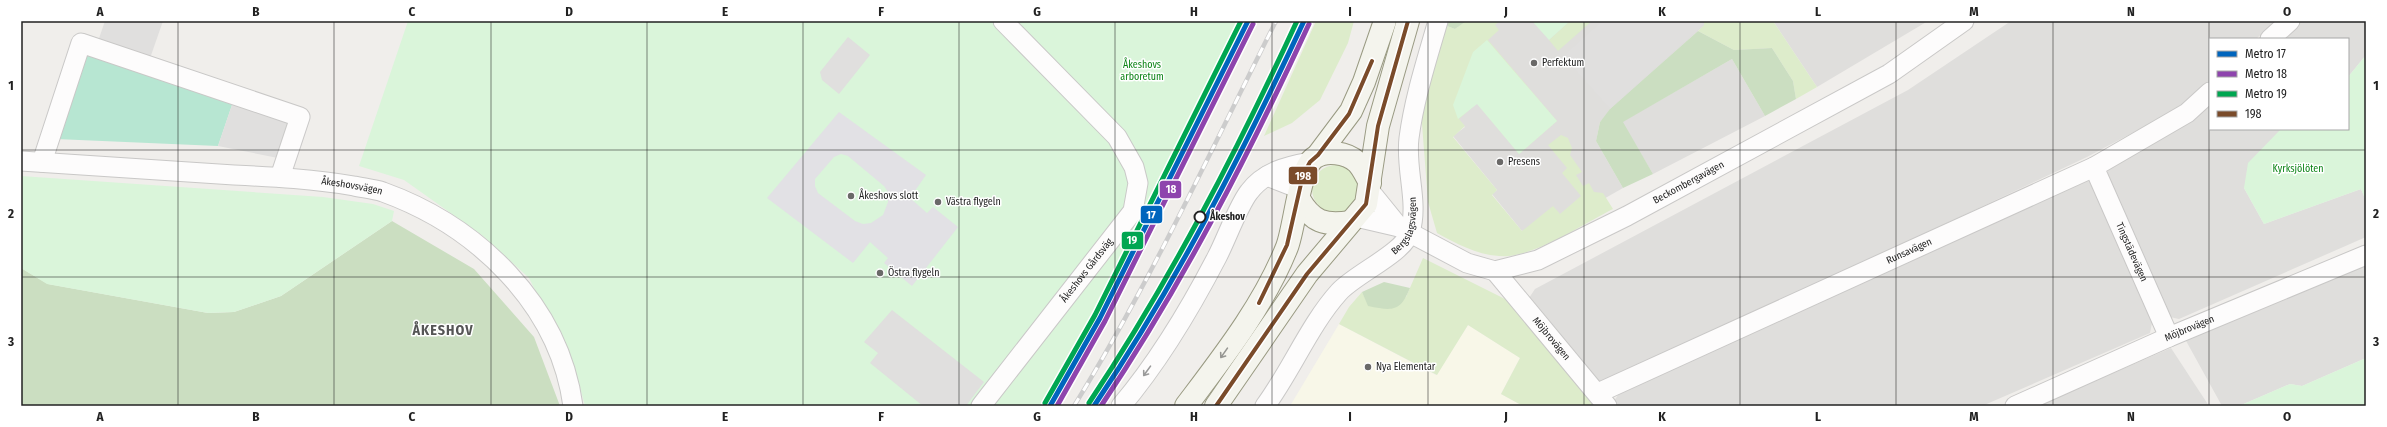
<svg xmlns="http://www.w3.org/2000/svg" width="2387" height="427" font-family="'Fira Sans Condensed',sans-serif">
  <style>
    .residential { fill: #dfdedc }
    .education { fill: #f8f7e8 }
    .grass { fill: #ddeccb }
    .forest { fill: #cbdec1 }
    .park { fill: #daf5da }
    .pitch { fill: #b7e6d2 }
    .parking { fill: #e0dfde }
    .plaza { fill: #e2e1e5; fill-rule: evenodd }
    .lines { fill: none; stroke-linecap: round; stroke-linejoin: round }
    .minor-casing { stroke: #c9c8c7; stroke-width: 21 }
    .secondary-casing { stroke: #999a82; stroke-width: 24 }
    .minor { stroke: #fdfcfc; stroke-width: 19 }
    .secondary { stroke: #f4f4ed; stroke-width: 22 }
    .rail-casing { stroke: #ccc; stroke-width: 4.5 }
    .rail { stroke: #fff; stroke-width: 3; stroke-dasharray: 9; stroke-linecap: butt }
    .bus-1-casing { stroke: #fff; stroke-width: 7 }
    .bus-1 { stroke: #7a4b2a; stroke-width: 4 }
    .metro-1-casing { stroke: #fff; stroke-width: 8 }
    .metro-2-casing { stroke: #fff; stroke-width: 8 }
    .metro-3-casing { stroke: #fff; stroke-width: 8 }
    .metro-1 { stroke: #0065bd; stroke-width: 5 }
    .metro-2 { stroke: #8e44ad; stroke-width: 5 }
    .metro-3 { stroke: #00a651; stroke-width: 5 }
    .oneway { stroke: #969692 }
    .oneway2 { stroke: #9a9a9a }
    .grid { fill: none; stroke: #222; stroke-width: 1; stroke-opacity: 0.55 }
    .poi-dot { fill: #6a6968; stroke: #fff; stroke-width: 1.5 }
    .stop-dot { fill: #fff; stroke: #222; stroke-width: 2 }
    .labels { text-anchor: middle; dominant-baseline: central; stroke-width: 3; stroke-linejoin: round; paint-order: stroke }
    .poi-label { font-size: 10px; fill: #222; stroke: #fff; text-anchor: start }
    .park-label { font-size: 10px; fill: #0c8416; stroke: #fff }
    .street-label { font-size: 10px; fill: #222; stroke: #fff }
    .stop-label { font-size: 10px; font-weight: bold; fill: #222; stroke: #fff; text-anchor: start }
    .district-label { font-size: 14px; font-weight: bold; letter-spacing: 1px; fill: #555; stroke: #fff }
    .line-badge { stroke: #fff; stroke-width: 1.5 }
    .badge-label { font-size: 11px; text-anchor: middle; font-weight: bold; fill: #fff }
    .neatline { fill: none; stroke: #222; stroke-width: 1.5 }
    .grid-label { font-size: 13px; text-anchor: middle; font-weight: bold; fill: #222 }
  </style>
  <rect width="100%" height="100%" fill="#f0eeeb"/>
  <g class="residential">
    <path d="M1458 21H1709L1611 109 1600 122 1596 141 1623 188 1586 209 1522 231 1492 194 1497 190 1453 136 1465 127 1458 119Z"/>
    <path d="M1773 21H1928L1817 87Z"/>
    <path d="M2011 21H2276L2256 39H2210V81L2181 107 2087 157 1601 386 1529 298 1535 289 1908 90Z"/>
    <path d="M2300 21H2366V55L2348 77V39H2281Z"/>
    <path d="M1732 59 1765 116 1653 174 1622 122Z"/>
    <path d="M2210 100V129H2281L2244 188 2264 224 2361 189 2366 201V237L2179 319 2170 317 2107 177 2109 166Z"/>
    <path d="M2085 176 2091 179 2152 323 2150 333 1982 406H1614L1612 404 1618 395 1842 287Z"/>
    <path d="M2366 261V358L2302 386 2290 384 2239 406H2222L2185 339Z"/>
    <path d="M2171 348 2209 406H2037Z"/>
  </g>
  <path class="education" d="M1339 324 1436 375 1468 325 1520 358 1501 394 1523 406H1290Z"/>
  <g class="grass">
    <path d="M1316 21H1354L1348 43 1320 100 1292 123 1264 136Z"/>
    <path d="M1466 21H1500L1495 25 1499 30 1488 40 1557 121 1519 154 1477 103 1459 119 1465 126 1453 137 1497 190 1492 195 1522 231 1553 206 1560 214 1581 196 1562 173 1567 168 1548 145 1561 135 1568 138 1572 148 1570 155 1582 172 1576 175 1583 186 1589 183 1594 192 1603 193 1613 209C1585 223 1540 253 1509 256 1483 258 1459 245 1437 233L1428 202 1421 111 1447 26 1455 29Z"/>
    <path d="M1570 21H1592L1558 51 1549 40Z"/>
    <path d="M1704 21H1773L1817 87 1796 99 1793 81 1772 48 1734 50 1698 31 1704 25Z"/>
    <circle cx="1336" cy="189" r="24"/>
    <path d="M1423 258 1511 302 1595 406H1523L1501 394 1520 358 1468 325 1437 375 1339 324 1349 307 1362 292 1369 306 1406 297Z"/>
  </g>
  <g class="forest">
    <path d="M1449 21H1466L1455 29 1447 26Z"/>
    <path d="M1698 31 1734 50 1772 48 1793 81 1796 99 1765 116 1732 59 1623 122 1653 174 1623 188 1596 141 1600 122 1610 109Z"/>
    <path d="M392 221 474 269 534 337 560 406H21V268L48 284 208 313 234 312 281 296Z"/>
    <path d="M1384 282 1410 288C1400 312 1393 311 1368 306L1362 292Z"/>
  </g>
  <g class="park">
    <path d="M408 21H1243L1147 219 1088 333 1041 406H585L576 373 529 278 483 236 404 180 359 166Z"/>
    <path d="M1532 21H1570L1549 40Z"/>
    <path d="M1487 40 1557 121 1519 154 1477 104 1458 119 1453 105 1473 52Z"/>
    <path d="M2366 55V201L2361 189 2264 224 2244 188 2248 163 2281 129H2348V77Z"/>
    <path d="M21 176 323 197 373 204 394 211 392 221 281 296 234 312 208 313 47 284 21 268Z"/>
    <path d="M2366 358V406H2239L2290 384 2302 386Z"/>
  </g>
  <path class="pitch" d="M85 53 233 102 218 146 56 139Z"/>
  <g class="parking">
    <path d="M105 21H163L148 64 96 47Z"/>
    <path d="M1602 21H1701L1704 25 1610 109 1563 56Z"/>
    <path d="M848 37 870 55 839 94 822 80 820 72Z"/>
    <path d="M233 102 300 123 288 160 218 146Z"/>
    <path d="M892 310 984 382 966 406H923L870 363 878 353 864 342Z"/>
  </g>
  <path class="plaza" d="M839 112 926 175 910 198 927 213 933 207 958 227 912 286 884 263 888 258 870 242 853 263 767 198ZM841 154 848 156 884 186 888 192V202L883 215 871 223 863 224 855 221 818 193 815 186V179L834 157Z"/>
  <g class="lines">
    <g class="minor-casing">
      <g id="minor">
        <path d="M2270 39 2290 21"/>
        <path id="s1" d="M21 161C92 165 163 170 234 175 275 177 314 179 354 186 363 188 374 189 383 192 477 226 559 304 573 406"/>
        <path d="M42 162 81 43 300 117 280 177"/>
        <path id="s2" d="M2094 167 2169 337"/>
        <path d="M1267 176 1300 189"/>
        <path d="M1369 190 1399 227"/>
        <path id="s3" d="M1356 217 1399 227 1467 263 1495 271 1538 260 1627 216 1889 74 1964 21"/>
        <path id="s4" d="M1495 271 1607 406"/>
        <path id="s5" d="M1598 393 2094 167 2187 113 2210 92"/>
        <path id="s6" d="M981 406 1133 211 1138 183 1134 167 1117 137 1003 21"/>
        <path d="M1121 406C1159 361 1190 309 1217 257 1226 240 1238 206 1249 192 1264 172 1287 166 1310 162"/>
        <path id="s7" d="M1265 406C1291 371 1310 324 1339 292 1355 274 1404 253 1410 232 1419 202 1405 169 1409 138 1414 99 1427 59 1438 21"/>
        <path id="s8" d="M2015 406 2169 337 2366 255"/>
      </g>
    </g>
    <g class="secondary-casing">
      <g id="secondary">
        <path d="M1318 155 1351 111 1364 82 1385 21"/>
        <path d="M1299 199C1312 222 1325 226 1350 222"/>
        <path d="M1186 406C1223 357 1264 305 1287 247 1295 226 1299 169 1314 158 1326 149 1347 153 1357 162 1363 168 1366 176 1370 183"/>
        <path d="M1216 406 1307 274 1366 204 1378 126 1408 21"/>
      </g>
    </g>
    <use href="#minor" class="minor"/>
    <use href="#secondary" class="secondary"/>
    <g class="rail-casing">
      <path id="rail" d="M1074 406C1150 283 1211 150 1276 21"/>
    </g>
    <use href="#rail" class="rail"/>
    <g class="bus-1-casing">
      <g id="bus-1">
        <path d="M1259 303 1287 245 1303 175 1310 162 1318 155 1349 114 1372 61"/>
        <path d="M1216 406 1307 274 1366 204 1378 126 1408 21"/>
      </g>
    </g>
    <use href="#bus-1" class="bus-1"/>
    <g class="metro-1-casing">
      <g id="metro-1">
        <path d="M1050 406 1100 318 1248 21"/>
        <path d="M1094 406C1176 284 1242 154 1304 21"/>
      </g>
    </g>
    <g class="metro-2-casing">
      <g id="metro-2">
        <path d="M1057 406 1105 321 1253 24"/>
        <path d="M1101 406C1182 285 1248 156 1309 24"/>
      </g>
    </g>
    <g class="metro-3-casing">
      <g id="metro-3">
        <path d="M1045 403 1095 315 1241 21"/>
        <path d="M1089 403C1170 281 1236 153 1297 21"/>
      </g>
    </g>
    <use href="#metro-1" class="metro-1"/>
    <use href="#metro-2" class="metro-2"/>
    <use href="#metro-3" class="metro-3"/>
  </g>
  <defs><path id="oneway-shaft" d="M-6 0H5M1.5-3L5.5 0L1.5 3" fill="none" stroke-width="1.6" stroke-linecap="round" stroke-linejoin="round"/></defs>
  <use class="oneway" href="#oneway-shaft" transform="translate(1224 353) rotate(125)"/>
  <use class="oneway2" href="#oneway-shaft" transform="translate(1147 371) rotate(126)"/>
  <path class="grid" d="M178 21V406M334 21V406M491 21V406M647 21V406M803 21V406M959 21V406M1115 21V406M1272 21V406M1428 21V406M1584 21V406M1740 21V406M1896 21V406M2053 21V406M2209 21V406M21 150H2366M21 277H2366"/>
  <g class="poi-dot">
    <circle cx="1534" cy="63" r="4"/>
    <circle cx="1500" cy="162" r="4"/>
    <circle cx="851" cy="196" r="4"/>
    <circle cx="938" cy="202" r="4"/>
    <circle cx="880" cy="273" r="4"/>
    <circle cx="1368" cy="367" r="4"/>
  </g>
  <circle class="stop-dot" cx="1200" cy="217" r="5.5"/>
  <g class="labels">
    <g class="poi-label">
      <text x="1542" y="63">Perfektum</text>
      <text x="1508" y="162">Presens</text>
      <text x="859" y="196">Åkeshovs slott</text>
      <text x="946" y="202">Västra flygeln</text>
      <text x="888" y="273">Östra flygeln</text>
      <text x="1376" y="367">Nya Elementar</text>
    </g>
    <g class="park-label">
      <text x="1142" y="65">Åkeshovs<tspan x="1142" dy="12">arboretum</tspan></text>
      <text x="2298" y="169">Kyrksjölöten</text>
    </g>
    <g class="street-label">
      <text stroke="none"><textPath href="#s3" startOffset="364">Beckombergavägen</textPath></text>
      <text stroke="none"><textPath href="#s1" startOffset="332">Åkeshovsvägen</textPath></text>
      <text stroke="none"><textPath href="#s7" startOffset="234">Bergslagsvägen</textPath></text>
      <text stroke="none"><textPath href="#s5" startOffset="342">Runsavägen</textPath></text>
      <text stroke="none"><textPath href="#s2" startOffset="93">Tingstädevägen</textPath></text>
      <text stroke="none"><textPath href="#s6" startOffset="172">Åkeshovs Gårdsväg</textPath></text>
      <text stroke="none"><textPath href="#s8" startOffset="191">Möjbrovägen</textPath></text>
      <text stroke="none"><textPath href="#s4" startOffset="88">Möjbrovägen</textPath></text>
    </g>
    <g class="stop-label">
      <text x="1210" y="217">Åkeshov</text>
    </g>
    <g class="district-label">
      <text x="443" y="330">ÅKESHOV</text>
    </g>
  </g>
  <g class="line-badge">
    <rect x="1288" y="166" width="30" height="19" rx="4" fill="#7a4b2a"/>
    <rect x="1159" y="180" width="23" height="19" rx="4" fill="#8e44ad"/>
    <rect x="1140" y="205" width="23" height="19" rx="4" fill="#0065bd"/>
    <rect x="1121" y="231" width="23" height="19" rx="4" fill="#00a651"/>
  </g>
  <g class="badge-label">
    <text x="1303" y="180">198</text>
    <text x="1171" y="193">18</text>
    <text x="1151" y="219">17</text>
    <text x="1132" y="244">19</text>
  </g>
  <rect width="2387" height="427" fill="none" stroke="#ffffff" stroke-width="44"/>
  <rect x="2209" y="38" width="140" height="92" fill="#ffffff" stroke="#a7a7a7"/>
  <rect x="2217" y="51" width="20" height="6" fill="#0065bd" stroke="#a7a7a7"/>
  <text x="2245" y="58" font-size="12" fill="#222222">Metro 17</text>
  <rect x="2217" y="71" width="20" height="6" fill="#8e44ad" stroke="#a7a7a7"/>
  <text x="2245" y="78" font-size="12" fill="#222222">Metro 18</text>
  <rect x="2217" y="91" width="20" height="6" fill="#00a651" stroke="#a7a7a7"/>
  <text x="2245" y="98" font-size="12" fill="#222222">Metro 19</text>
  <rect x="2217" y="111" width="20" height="6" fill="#7a4b2a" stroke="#a7a7a7"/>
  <text x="2245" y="118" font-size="12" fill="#222222">198</text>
  <rect x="22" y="22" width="2343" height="383" class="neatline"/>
  <g class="grid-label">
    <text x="100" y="16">A</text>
    <text x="256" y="16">B</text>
    <text x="412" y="16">C</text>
    <text x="569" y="16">D</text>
    <text x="725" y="16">E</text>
    <text x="881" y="16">F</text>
    <text x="1037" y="16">G</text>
    <text x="1194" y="16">H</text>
    <text x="1350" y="16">I</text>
    <text x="1506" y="16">J</text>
    <text x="1662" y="16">K</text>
    <text x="1818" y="16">L</text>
    <text x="1974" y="16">M</text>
    <text x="2131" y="16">N</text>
    <text x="2287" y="16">O</text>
    <text x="11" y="90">1</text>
    <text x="2376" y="90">1</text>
    <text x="11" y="218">2</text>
    <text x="2376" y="218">2</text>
    <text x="11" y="346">3</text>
    <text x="2376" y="346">3</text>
    <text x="100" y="421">A</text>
    <text x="256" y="421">B</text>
    <text x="412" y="421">C</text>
    <text x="569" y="421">D</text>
    <text x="725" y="421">E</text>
    <text x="881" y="421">F</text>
    <text x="1037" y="421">G</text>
    <text x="1194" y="421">H</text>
    <text x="1350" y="421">I</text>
    <text x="1506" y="421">J</text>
    <text x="1662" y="421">K</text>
    <text x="1818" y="421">L</text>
    <text x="1974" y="421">M</text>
    <text x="2131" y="421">N</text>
    <text x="2287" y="421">O</text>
  </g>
</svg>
